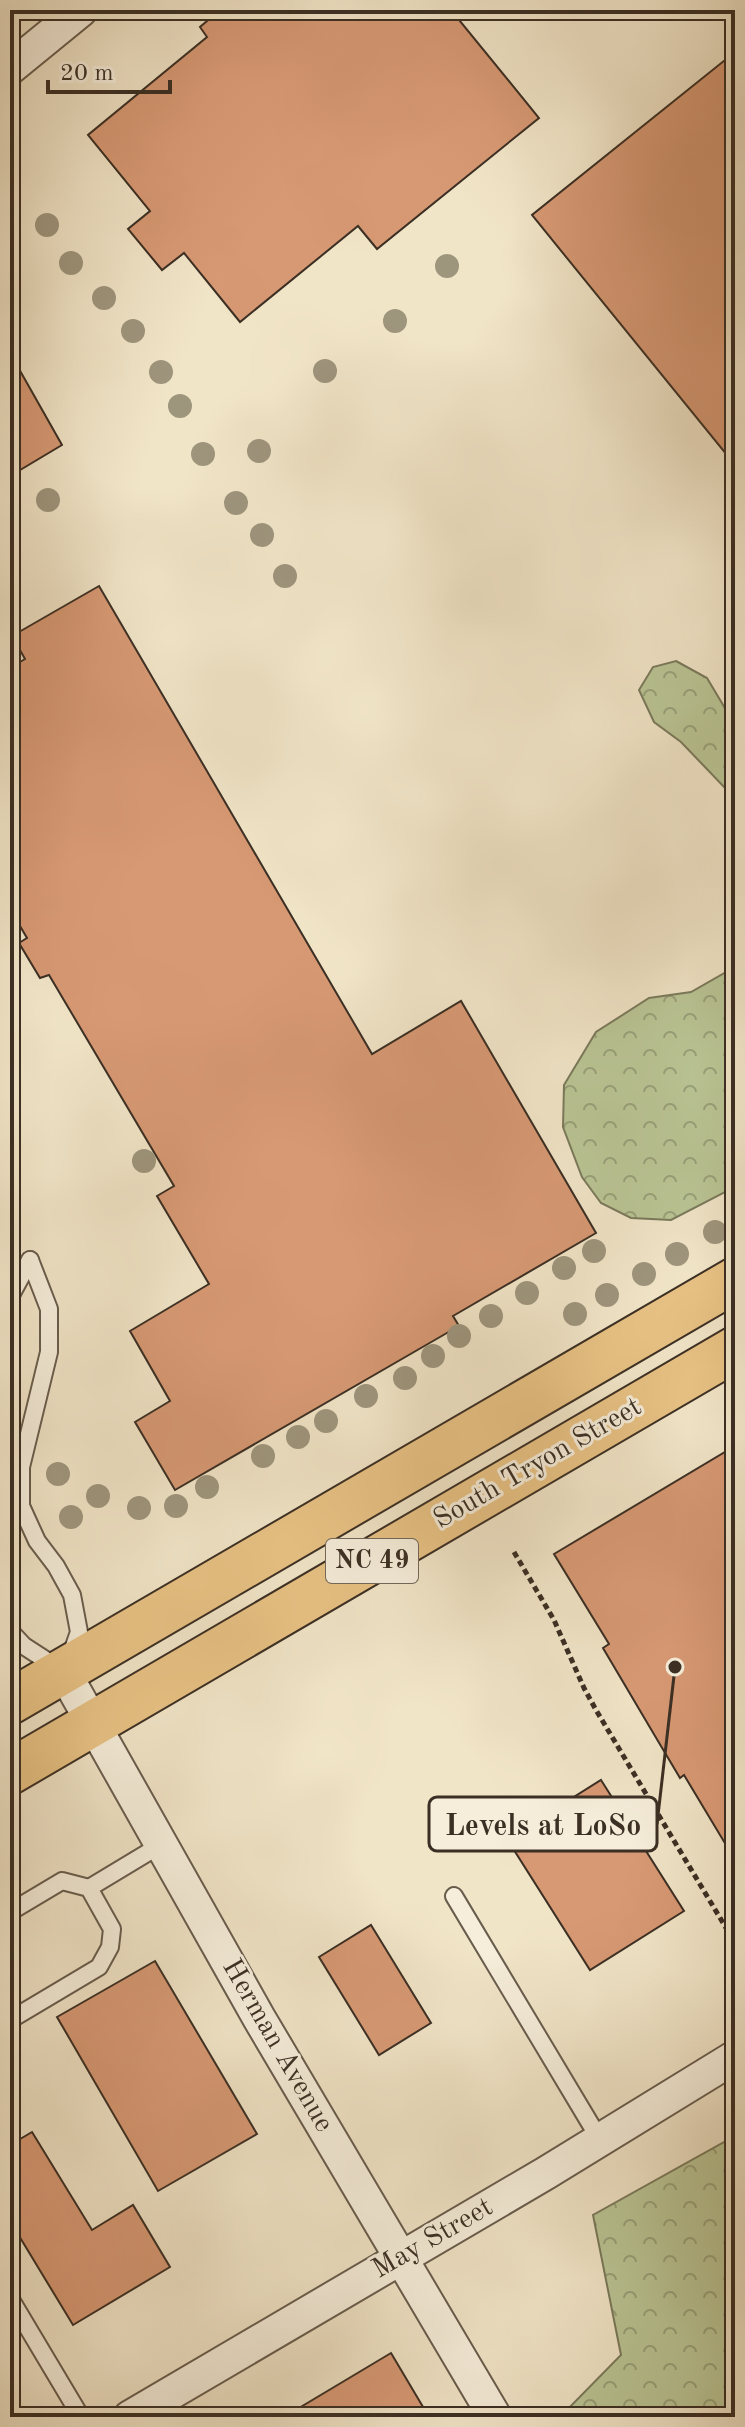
<svg xmlns="http://www.w3.org/2000/svg" width="745" height="2427" font-family="'Old Standard TT',serif">
  <style>
    .forest { fill: url(#forest-crowns); stroke: #7a7a5c; stroke-width: 2 }
    .building { fill: #d79974; stroke: #3b2f24; stroke-width: 2 }
    .lines { fill: none; stroke-linecap: round; stroke-linejoin: round }
    .service-casing { stroke: #685c4d; stroke-width: 20 }
    .minor-casing { stroke: #685c4d; stroke-width: 36 }
    .primary-casing { stroke: #3b2f24; stroke-width: 48 }
    .path { stroke: #3b2f24; stroke-width: 5; stroke-dasharray: 6 4; stroke-linecap: butt }
    .service { stroke: #f6eedb; stroke-width: 16 }
    .minor { stroke: #f6eedb; stroke-width: 32 }
    .primary { stroke: #e8c284; stroke-width: 44 }
    .tree { fill: #9e957d }
    .labels { text-anchor: middle; dominant-baseline: central; stroke-width: 6; stroke-linejoin: round; paint-order: stroke }
    .shield { fill: #f6eedb; stroke: #73685b; stroke-width: 2 }
    .shield-label { font-size: 26px; font-weight: bold; fill: #3b2f24 }
    .street-label { font-size: 28px; fill: #3b2f24; stroke: #f6eedb }
    .leader { fill: none; stroke: #3b2f24; stroke-width: 3 }
    .callout-dot { fill: #3b2f24; stroke: #f6eedb; stroke-width: 3 }
    .callout { fill: #f6eedb; stroke: #3b2f24; stroke-width: 3 }
    .callout-label { font-size: 30px; text-anchor: middle; font-weight: bold; fill: #3b2f24 }
  </style>
  <defs>
    <pattern id="forest-crowns" width="20" height="18" patternUnits="userSpaceOnUse" patternTransform="scale(2)"><rect width="20" height="18" fill="#bac595"/><path d="M2 6a3 3 0 1 1 6 0M12 15a3 3 0 1 1 6 0" fill="none" stroke="#98a079"/></pattern>
  </defs>
  <rect width="100%" height="100%" fill="#f1e5c8"/>
  <filter id="stains"><feTurbulence type="fractalNoise" baseFrequency=".0025" numOctaves="4"/><feColorMatrix values="0 0 0 0 .2 0 0 0 0 .09 0 0 0 0 .02 0 0 0 .5 -.17"/></filter>
  <radialGradient id="worn" r=".72"><stop offset=".6" stop-color="#630" stop-opacity="0"/><stop offset="1" stop-color="#630" stop-opacity=".3"/></radialGradient>
  <g class="forest">
    <path d="M676 661 707 678 735 725V811L727 790 681 742 654 722 639 690 653 667Z"/>
    <path d="M735 967V1187L671 1220 631 1218 601 1203 582 1177 563 1127 564 1085 596 1032 649 998 691 992Z"/>
    <path d="M735 2136V2417H560L621 2355 593 2215Z"/>
  </g>
  <g class="building">
    <path d="M220 10H451L539 118 377 249 358 226 240 322 184 253 162 270 128 229 150 211 88 135 207 37 200 27Z"/>
    <path d="M735 52V465L532 215Z"/>
    <path d="M10 353 62 445 10 476Z"/>
    <path d="M99 586 372 1054 461 1001 596 1233 453 1316 459 1326 175 1490 135 1422 170 1401 130 1331 209 1284 157 1196 174 1186 49 975 40 978 19 943 27 938 10 909V668L25 659 12 636Z"/>
    <path d="M735 1446V1860L684 1775 680 1778 655 1736 603 1648 609 1644 554 1554Z"/>
    <path d="M601 1780 684 1911 590 1970 507 1839Z"/>
    <path d="M371 1925 431 2023 379 2055 319 1957Z"/>
    <path d="M155 1961 257 2134 158 2191 57 2017Z"/>
    <path d="M32 2132 92 2230 133 2205 170 2267 73 2325 10 2221V2145Z"/>
    <path d="M391 2353 429 2417H284Z"/>
  </g>
  <g class="lines">
    <g class="service-casing">
      <g id="service">
        <path d="M30 1260 49 1309V1352L21 1467V1506L37 1541 56 1566 72 1595 79 1632 71 1655"/>
        <path d="M10 1297 30 1260"/>
        <path d="M10 1631 24 1646 61 1670"/>
        <path d="M89 1888 162 1844"/>
        <path d="M454 1896 600 2140"/>
        <path d="M10 1912 62 1881 89 1888 112 1929 110 1947 99 1967 10 2020"/>
        <path d="M10 2298 81 2417"/>
      </g>
    </g>
    <g class="minor-casing">
      <g id="minor">
        <path d="M10 68 81 10"/>
        <path d="M64 1672 259 2018 495 2417"/>
        <path d="M130 2417 546 2173 735 2057"/>
      </g>
    </g>
    <g class="primary-casing">
      <g id="primary">
        <path d="M10 1702 735 1280"/>
        <path d="M10 1772 735 1349"/>
      </g>
    </g>
    <path class="path" d="M514 1552 554 1620 584 1688 596 1710 735 1943"/>
    <use href="#service" class="service"/>
    <use href="#minor" class="minor"/>
    <use href="#primary" class="primary"/>
  </g>
  <g class="tree">
    <circle cx="47" cy="225" r="12"/>
    <circle cx="71" cy="263" r="12"/>
    <circle cx="447" cy="266" r="12"/>
    <circle cx="104" cy="298" r="12"/>
    <circle cx="395" cy="321" r="12"/>
    <circle cx="133" cy="331" r="12"/>
    <circle cx="325" cy="371" r="12"/>
    <circle cx="161" cy="372" r="12"/>
    <circle cx="180" cy="406" r="12"/>
    <circle cx="259" cy="451" r="12"/>
    <circle cx="203" cy="454" r="12"/>
    <circle cx="48" cy="500" r="12"/>
    <circle cx="236" cy="503" r="12"/>
    <circle cx="262" cy="535" r="12"/>
    <circle cx="285" cy="576" r="12"/>
    <circle cx="144" cy="1161" r="12"/>
    <circle cx="715" cy="1232" r="12"/>
    <circle cx="594" cy="1251" r="12"/>
    <circle cx="677" cy="1254" r="12"/>
    <circle cx="564" cy="1268" r="12"/>
    <circle cx="644" cy="1274" r="12"/>
    <circle cx="527" cy="1293" r="12"/>
    <circle cx="607" cy="1295" r="12"/>
    <circle cx="575" cy="1314" r="12"/>
    <circle cx="491" cy="1316" r="12"/>
    <circle cx="459" cy="1336" r="12"/>
    <circle cx="433" cy="1356" r="12"/>
    <circle cx="405" cy="1378" r="12"/>
    <circle cx="366" cy="1396" r="12"/>
    <circle cx="326" cy="1421" r="12"/>
    <circle cx="298" cy="1437" r="12"/>
    <circle cx="263" cy="1456" r="12"/>
    <circle cx="58" cy="1474" r="12"/>
    <circle cx="207" cy="1487" r="12"/>
    <circle cx="98" cy="1496" r="12"/>
    <circle cx="176" cy="1506" r="12"/>
    <circle cx="139" cy="1508" r="12"/>
    <circle cx="71" cy="1517" r="12"/>
  </g>
  <g class="labels">
    <rect class="shield" x="326" y="1539" width="92" height="44" rx="6"/>
    <g class="shield-label">
      <text x="372" y="1561">NC 49</text>
    </g>
    <g class="street-label">
      <text transform="translate(538 1464) rotate(-30)">South Tryon Street</text>
      <text transform="translate(277 2046) rotate(60)">Herman Avenue</text>
      <text transform="translate(433 2239) rotate(-30)">May Street</text>
    </g>
  </g>
  <path class="leader" d="M675 1667L657 1824"/>
  <circle class="callout-dot" cx="675" cy="1667" r="8"/>
  <rect class="callout" x="429" y="1797" width="228" height="54" rx="8"/>
  <g class="callout-label">
    <text x="543" y="1835">Levels at LoSo</text>
  </g>
  <rect width="745" height="2427" fill="none" stroke="#f1e5c8" stroke-width="40"/>
  <rect x="12" y="12" width="721" height="2403" fill="none" stroke="#3b2f24" stroke-width="4"/>
  <rect x="20" y="20" width="705" height="2387" fill="none" stroke="#3b2f24" stroke-width="2"/>
  <path d="M48 80v12h122v-12" fill="none" stroke="#3b2f24" stroke-width="4"/>
  <text x="60" y="80" font-size="24" fill="#3b2f24" stroke="#f6eedb" stroke-width="6" paint-order="stroke">20 m</text>
  <rect width="100%" height="100%" filter="url(#stains)"/>
  <rect width="100%" height="100%" fill="url(#worn)"/>
</svg>
